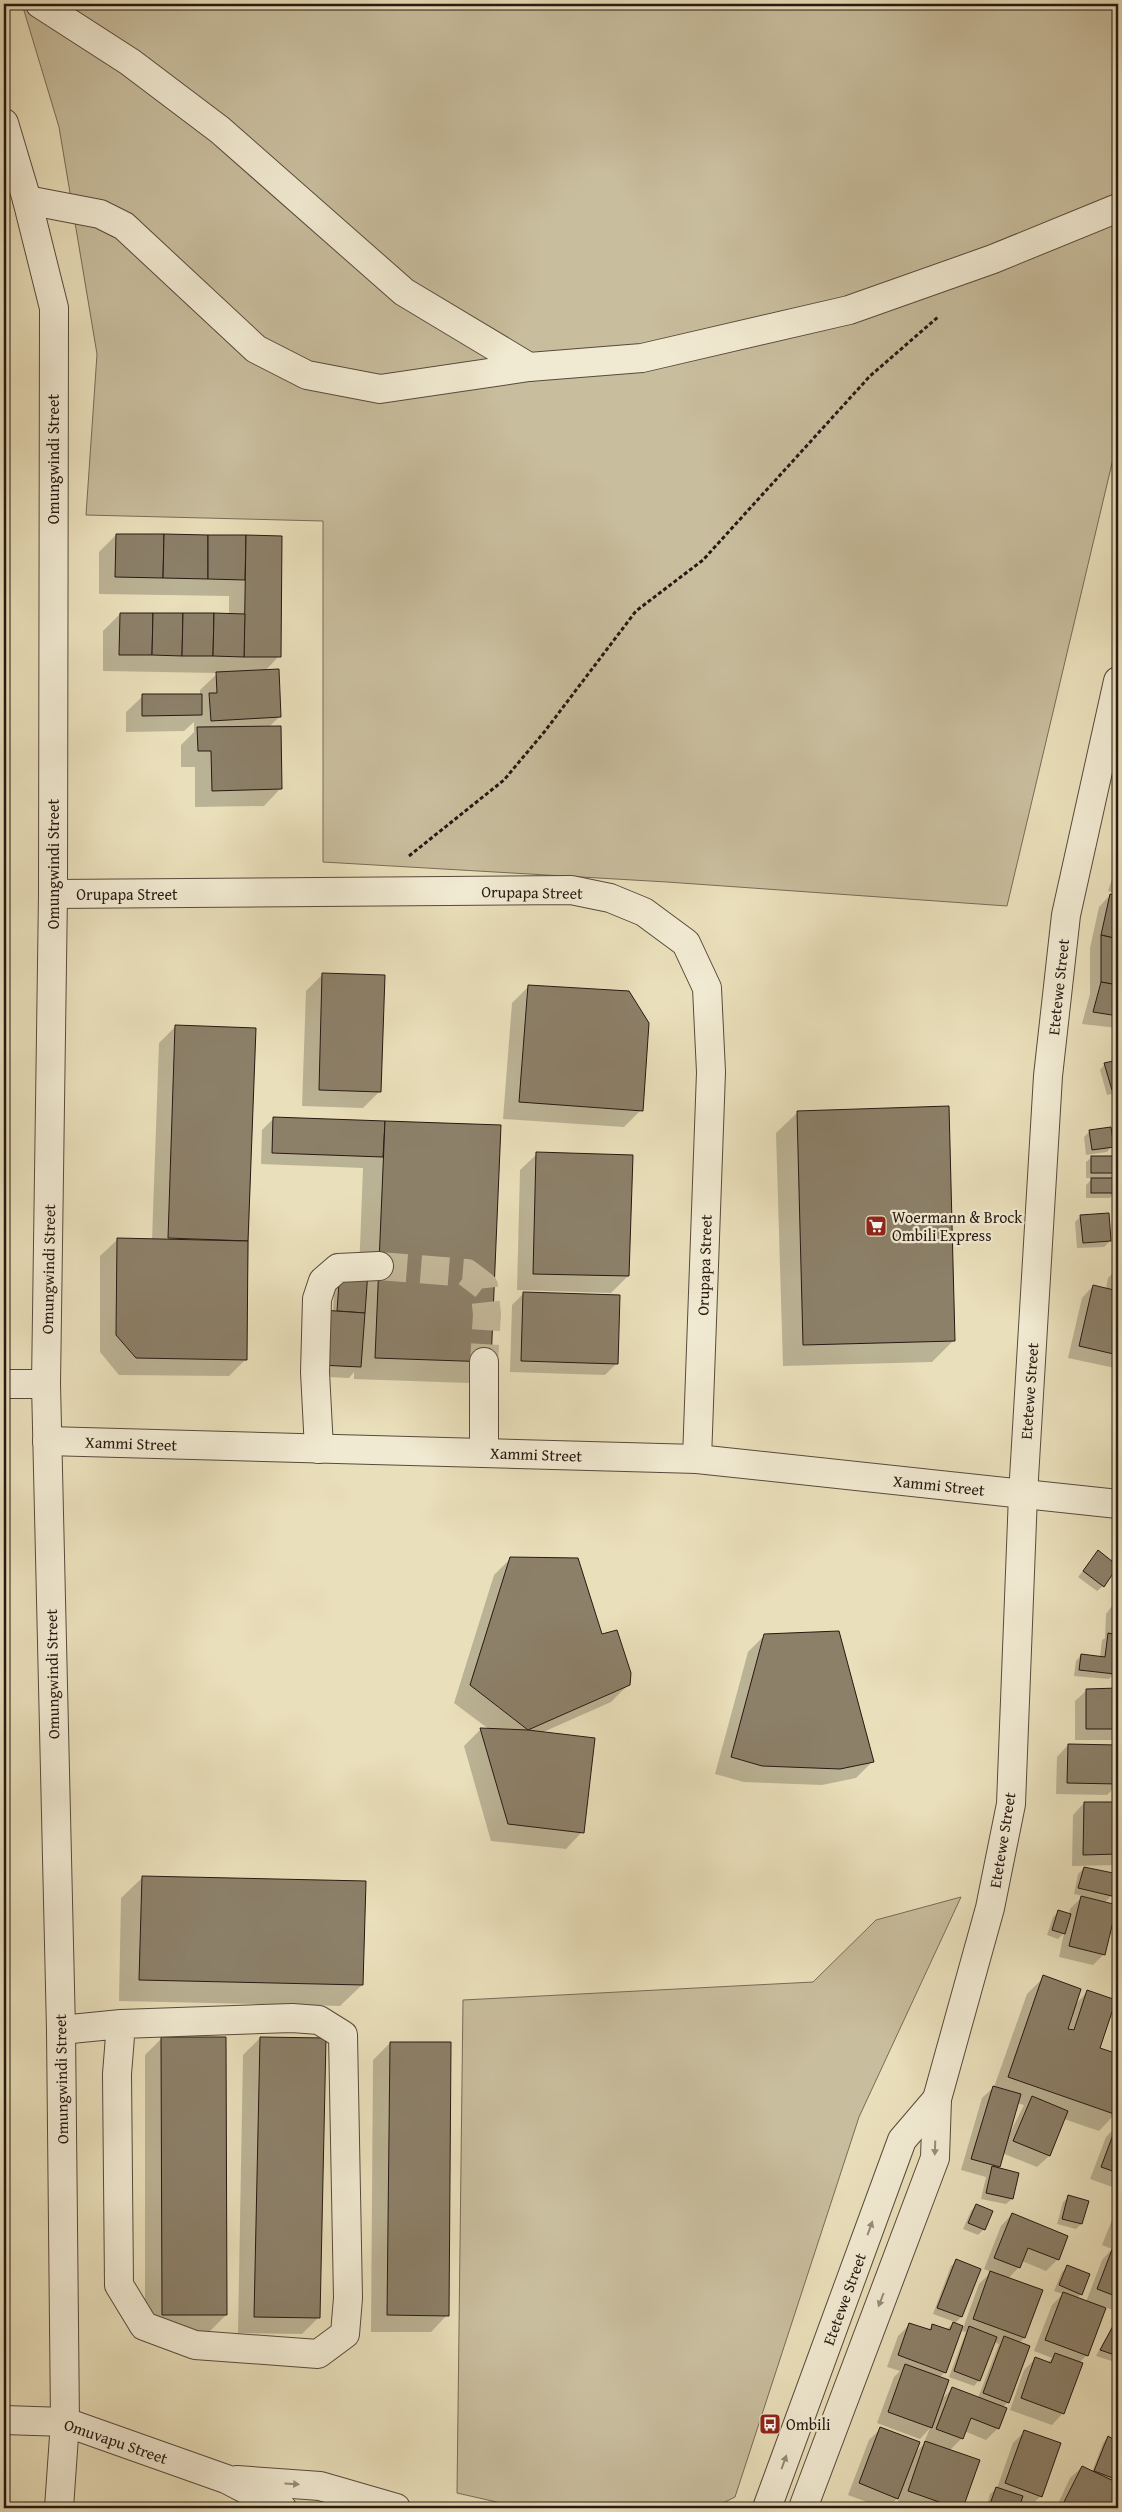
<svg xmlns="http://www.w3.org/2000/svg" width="1122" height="2512" font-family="'Gentium Book Plus',serif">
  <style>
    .green { fill: #c8bd9d; stroke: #786b58 }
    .shadow { fill: #0003; fill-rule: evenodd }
    .building { fill: #8c8069; stroke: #271912 }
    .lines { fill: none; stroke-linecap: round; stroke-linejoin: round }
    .minor-tunnel { stroke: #c2b798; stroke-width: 28; stroke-dasharray: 28 14; stroke-linecap: butt }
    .minor-casing { stroke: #584a3c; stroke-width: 30 }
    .path { stroke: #271912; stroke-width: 3; stroke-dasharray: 4 2.5; stroke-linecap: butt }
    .minor { stroke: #f1ead2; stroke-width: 28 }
    .oneway { fill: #968c7c }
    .labels { text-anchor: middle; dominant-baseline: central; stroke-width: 4.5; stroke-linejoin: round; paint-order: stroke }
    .street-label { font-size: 16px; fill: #271912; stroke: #f1ead2 }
    .poi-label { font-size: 16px; fill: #271912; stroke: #f1ead2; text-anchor: start }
  </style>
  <rect width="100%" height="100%" fill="#e9dfba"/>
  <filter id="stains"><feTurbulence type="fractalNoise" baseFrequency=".004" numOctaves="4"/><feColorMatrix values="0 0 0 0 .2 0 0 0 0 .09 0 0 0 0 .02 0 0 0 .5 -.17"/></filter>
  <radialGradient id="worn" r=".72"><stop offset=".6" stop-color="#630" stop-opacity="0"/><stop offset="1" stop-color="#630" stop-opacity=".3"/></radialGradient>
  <g class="green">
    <path d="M22 4H1118V438L1007 906 667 882 323 862V521L86 515 97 354 59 127Z"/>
    <path d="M961 1897 859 2117 735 2497 713 2508H523L457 2493 463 2000 813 1982 876 1920Z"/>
  </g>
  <g class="shadow">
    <path d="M116 535 281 537 279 656 265 671 280 716 269 727 280 789 264 806 195 807V767H181V745L194 732V722L184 731 126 732V712L143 696H200V690L218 673 103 671V631L120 614 229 615V596L99 594V552Z"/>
    <path d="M1118 862V894L1108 891Z"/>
    <path d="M1110 895 1118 897V1028L1082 1024 1090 994V948L1099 907Z"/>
    <path d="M323 974 380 1091 363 1108 302 1106 306 991Z"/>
    <path d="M529 986 641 1110 624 1127 503 1119 512 1003Z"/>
    <path d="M176 1026 254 1029 246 1359 229 1376 119 1375 100 1352V1256L117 1240H152L159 1043Z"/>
    <path d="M1118 1061V1092L1107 1095 1100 1070 1105 1064Z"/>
    <path d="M798 1112 954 1340 932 1362 783 1366 776 1133Z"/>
    <path d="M274 1118 500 1127 490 1362 469 1383 354 1379V1372L349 1378 308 1376 333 1312 335 1276 359 1272 363 1168 261 1164 262 1130Z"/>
    <path d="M1090 1131 1112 1146 1107 1152 1086 1155 1084 1137Z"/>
    <path d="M537 1154 628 1276 611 1293 517 1290 520 1170Z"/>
    <path d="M1092 1157H1118V1173L1112 1179 1115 1189 1118 1186V1223H1116V1192L1110 1198H1086V1185L1093 1178H1086V1162Z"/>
    <path d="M1081 1216 1110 1241 1104 1247 1077 1248 1075 1222Z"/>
    <path d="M1118 1268V1365L1115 1368 1068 1358 1082 1298 1093 1286 1106 1289 1108 1278Z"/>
    <path d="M524 1293 616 1364 605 1375 510 1372 512 1305Z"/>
    <path d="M511 1558 601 1636 628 1685 611 1702 541 1733 582 1832 566 1849 491 1841 464 1746 481 1729 490 1730 454 1703 494 1575Z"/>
    <path d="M1093 1558 1103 1586 1097 1591 1078 1577Z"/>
    <path d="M1118 1598V1641L1114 1674 1109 1679 1074 1676 1076 1661 1081 1655 1100 1658 1102 1640 1105 1638 1106 1614Z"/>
    <path d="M765 1635 872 1762 856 1778 822 1785 744 1782 715 1774 748 1652Z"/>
    <path d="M1118 1689V1740H1075V1701L1087 1690Z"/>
    <path d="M1068 1745 1118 1746V1784L1107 1795 1056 1794 1057 1757Z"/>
    <path d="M1084 1803H1118V1865L1072 1866 1073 1815Z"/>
    <path d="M1084 1868 1111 1896 1104 1903V1954L1093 1965 1059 1957 1064 1933 1058 1939 1047 1935 1053 1917 1058 1912 1069 1915 1070 1909 1083 1896 1074 1894 1078 1874Z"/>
    <path d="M143 1877 362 1985 340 2006 119 2001 121 1898Z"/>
    <path d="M1118 1923V1963H1116L1115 1926Z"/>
    <path d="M1044 1977 1075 2005 1088 1991 1098 2048 1118 2055V2106L1115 2114 1099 2131 1064 2119 1049 2156 1037 2167 1002 2153 996 2169 1018 2174 1012 2199 1006 2204 981 2199 986 2177 961 2170 982 2098 994 2087 1027 1994ZM1017 2103 1024 2105 1009 2135H1008Z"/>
    <path d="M162 2038 226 2315 209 2332H145V2055Z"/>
    <path d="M260 2038 319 2317 302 2334 238 2333 243 2055Z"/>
    <path d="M390 2043 447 2315 431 2332H371L373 2060Z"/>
    <path d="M1118 2125V2189L1090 2179 1106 2137Z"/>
    <path d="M1069 2197 1081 2224 1076 2229 1057 2224 1063 2202Z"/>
    <path d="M976 2205 984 2229 978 2235 963 2229 971 2211Z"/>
    <path d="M1118 2205V2312L1105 2307 1087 2355 1079 2363 1063 2413 1052 2425 1010 2410 1024 2370 1035 2359 1047 2363 1052 2358 1034 2351 1052 2305 1063 2294 1054 2291 1062 2272 1067 2267 1081 2294 1076 2299 1086 2302 1102 2260 1112 2249 1102 2245Z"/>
    <path d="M1012 2214 1058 2259 1046 2271 1022 2261 1019 2267 1008 2279 1024 2338 1019 2343 1008 2402 1002 2408 998 2428 986 2440 964 2431 962 2438 949 2451 978 2461 962 2508H913L897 2503 900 2496 887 2508H883L848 2495 869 2440 880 2429 914 2454 927 2441 925 2440 930 2428 920 2439 877 2423 894 2377 900 2371 887 2367 898 2336 910 2324 928 2330 933 2325 946 2330 955 2322 933 2314 951 2266 957 2261 979 2270 961 2317 954 2324 945 2372 939 2378 941 2400 952 2389 978 2398 999 2344 993 2342 979 2380 974 2386 949 2377 966 2332 962 2331 979 2284 991 2272 984 2269 1001 2226Z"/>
    <path d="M1118 2315V2363L1096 2356Z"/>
    <path d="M1025 2431 1041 2496 1029 2507 1019 2504 1018 2508H986L990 2494 997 2488 1013 2443Z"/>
    <path d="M1108 2437 1118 2444V2491L1110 2508H1056L1070 2478 1082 2467 1092 2472 1103 2443Z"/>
  </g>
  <g class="building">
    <path d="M116 534H164L163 578 115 577Z"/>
    <path d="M164 534 208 535V579L163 578Z"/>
    <path d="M208 535H246L245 580 208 579Z"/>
    <path d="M246 535 282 536 281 657H244Z"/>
    <path d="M120 613H153L152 655H119Z"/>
    <path d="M153 613H183L182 656 152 655Z"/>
    <path d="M183 613H214L213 656H182Z"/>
    <path d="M214 613 245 614 244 657 213 656Z"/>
    <path d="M279 669 281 717 211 721 209 693H217L216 672Z"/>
    <path d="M142 694H202V715L142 716Z"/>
    <path d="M281 726 282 789 212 791 211 751H198L197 727Z"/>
    <path d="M1110 894 1118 896V939L1101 935Z"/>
    <path d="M1101 935 1118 939V985L1101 982Z"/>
    <path d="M322 973 385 975 381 1092 319 1090Z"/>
    <path d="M1101 982 1118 985V1016L1093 1012Z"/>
    <path d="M528 985 629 991 649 1023 643 1111 519 1102Z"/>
    <path d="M175 1025 256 1028 248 1241 168 1238Z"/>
    <path d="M1118 1060V1089L1112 1090 1104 1063Z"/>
    <path d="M949 1106 955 1341 803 1345 797 1111Z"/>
    <path d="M273 1117 385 1121 383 1157 272 1153Z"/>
    <path d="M385 1121 501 1125 491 1362 375 1358Z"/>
    <path d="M1111 1127 1114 1147 1092 1150 1089 1130Z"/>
    <path d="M536 1152 633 1155 629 1276 533 1274Z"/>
    <rect x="1091" y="1156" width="27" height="17"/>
    <rect x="1091" y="1178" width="25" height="15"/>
    <path d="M1109 1213 1111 1241 1083 1243 1080 1215Z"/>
    <path d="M117 1238 248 1241 247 1360 136 1358 116 1335Z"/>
    <path d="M340 1269 368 1271 365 1313 337 1311Z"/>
    <path d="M1118 1271V1355L1079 1346 1093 1285 1114 1290Z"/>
    <path d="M523 1292 620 1295 618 1364 521 1361Z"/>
    <path d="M322 1310 365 1313 361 1367 319 1365Z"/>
    <path d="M1098 1550 1118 1566 1104 1587 1083 1571Z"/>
    <path d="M510 1557 578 1558 602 1634 617 1630 631 1673 630 1685 528 1730 470 1685Z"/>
    <path d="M839 1631 874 1762 840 1769 762 1766 731 1757 764 1634Z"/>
    <path d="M1108 1633 1118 1635 1115 1674 1079 1670 1081 1654 1105 1657Z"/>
    <path d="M1118 1688V1729H1086V1689Z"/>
    <path d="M480 1728 528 1730 595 1738 584 1833 508 1824Z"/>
    <path d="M1068 1744 1118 1745V1784L1067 1783Z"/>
    <path d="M1084 1802H1118V1854L1083 1855Z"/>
    <path d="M1084 1867 1118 1874 1112 1896 1078 1888Z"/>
    <path d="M142 1876 366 1881 363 1985 139 1980Z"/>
    <path d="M1081 1896 1117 1905 1105 1955 1069 1946Z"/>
    <path d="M1058 1910 1071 1914 1065 1934 1052 1930Z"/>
    <path d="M1043 1975 1081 1989 1068 2029 1074 2030 1087 1990 1116 2000 1100 2048 1118 2054 1117 2115 1008 2077Z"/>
    <path d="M161 2037H226L227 2315H162Z"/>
    <path d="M260 2037 326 2038 320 2318 254 2317Z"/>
    <path d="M390 2042H451L449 2316 387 2315Z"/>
    <path d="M993 2086 1021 2094 1000 2167 971 2159Z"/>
    <path d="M1032 2096 1068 2111 1050 2156 1013 2141Z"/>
    <path d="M1117 2124H1118V2173L1101 2167Z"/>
    <path d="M992 2166 1019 2173 1013 2199 986 2193Z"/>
    <path d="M1068 2195 1089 2201 1082 2224 1062 2219Z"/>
    <path d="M976 2204 993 2211 985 2230 968 2223Z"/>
    <path d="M1012 2213 1068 2236 1059 2260 1028 2248 1020 2268 994 2258Z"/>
    <path d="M1113 2247 1118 2249V2297L1097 2289Z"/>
    <path d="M956 2259 981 2269 962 2317 937 2308Z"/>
    <path d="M1067 2265 1090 2274 1082 2295 1059 2285Z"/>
    <path d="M990 2271 1043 2290 1025 2338 973 2319Z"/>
    <path d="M1063 2292 1106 2308 1088 2356 1045 2340Z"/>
    <path d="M1118 2317V2356L1100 2350Z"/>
    <path d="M953 2322 963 2326 946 2373 898 2355 909 2323 931 2330 932 2324 950 2330Z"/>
    <path d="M969 2326 997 2337 980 2381 954 2371Z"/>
    <path d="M1004 2336 1030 2346 1009 2403 983 2393Z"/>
    <path d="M1055 2353 1083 2363 1064 2414 1021 2398 1035 2357 1051 2363Z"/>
    <path d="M905 2364 949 2380 932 2428 888 2412Z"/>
    <path d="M952 2387 1007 2408 999 2429 971 2418 963 2439 936 2429Z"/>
    <path d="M880 2427 920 2442 898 2499 859 2483Z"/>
    <path d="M1024 2430 1061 2443 1042 2497 1005 2483Z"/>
    <path d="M1108 2436 1118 2442V2480L1094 2471Z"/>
    <path d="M925 2441 980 2460 963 2508H956L908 2491Z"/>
    <path d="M1082 2466 1118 2483V2494L1111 2508H1061Z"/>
    <path d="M996 2487 1023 2496 1019 2508 989 2507Z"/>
  </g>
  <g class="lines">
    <path class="minor-tunnel" d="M379 1266 467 1273 484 1286 487 1314 484 1362"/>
    <g class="minor-casing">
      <g id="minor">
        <path d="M40 4 130 62 220 130 404 292 529 367 642 358 849 310 993 259 1118 208"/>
        <path d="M4 123 27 200 54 308 53 894 46 1384 61 2030 65 2422 59 2508"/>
        <path d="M27 200 100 214 124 226 256 349 307 375 380 389 529 367"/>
        <path d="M53 894 571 890 610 898 644 912 686 943 707 988 711 1072 697 1459"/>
        <path d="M4 1384H46"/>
        <path d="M47 1441 697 1459 1118 1504"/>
        <path d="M319 1449 315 1372 317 1299 323 1281 338 1268 379 1266"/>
        <path d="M484 1453V1362"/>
        <path d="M61 2030 121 2024 292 2018 319 2020 343 2035 348 2298 345 2334 318 2354 195 2345 144 2326 119 2285 117 2074 121 2024"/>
        <path d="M4 2420 65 2422 226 2479 282 2508"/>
        <path d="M237 2480 320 2486 396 2508"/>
        <path d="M767 2508 902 2140 937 2099"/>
        <path d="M803 2508 935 2158 937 2099 990 1908 1011 1804 1023 1495 1048 1076 1066 915 1118 681"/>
      </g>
    </g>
    <path class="path" d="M409 856 504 780 545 731 636 611 703 560 870 376 938 317"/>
    <use href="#minor" class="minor"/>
  </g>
  <defs><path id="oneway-solid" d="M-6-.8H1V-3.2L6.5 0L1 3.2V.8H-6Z" transform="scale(1.25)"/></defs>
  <g class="oneway">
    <use href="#oneway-solid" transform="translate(935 2148) rotate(92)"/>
    <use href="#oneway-solid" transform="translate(870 2228) rotate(-70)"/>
    <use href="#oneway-solid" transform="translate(881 2300) rotate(111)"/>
    <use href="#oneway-solid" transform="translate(784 2462) rotate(-70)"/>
    <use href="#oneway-solid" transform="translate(292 2484) rotate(4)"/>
  </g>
  <defs>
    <g id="supermarket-square" transform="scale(1.125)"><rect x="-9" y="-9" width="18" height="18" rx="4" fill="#8f2418" stroke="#f1ead2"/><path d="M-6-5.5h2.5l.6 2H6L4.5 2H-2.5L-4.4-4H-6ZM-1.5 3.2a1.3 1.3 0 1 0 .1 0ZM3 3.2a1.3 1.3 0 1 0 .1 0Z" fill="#fff"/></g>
    <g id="bus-square" transform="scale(1.125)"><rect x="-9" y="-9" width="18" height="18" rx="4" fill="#8f2418" stroke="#f1ead2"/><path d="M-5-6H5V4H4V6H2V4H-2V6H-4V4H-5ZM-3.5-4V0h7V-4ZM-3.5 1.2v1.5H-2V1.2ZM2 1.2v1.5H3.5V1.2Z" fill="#fff"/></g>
  </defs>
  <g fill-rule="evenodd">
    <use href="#supermarket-square" x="876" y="1226"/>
    <use href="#bus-square" x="770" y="2424"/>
  </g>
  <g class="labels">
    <g class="street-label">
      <text transform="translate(53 459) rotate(-90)">Omungwindi Street</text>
      <text transform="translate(53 864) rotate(-90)">Omungwindi Street</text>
      <text transform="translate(532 892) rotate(1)">Orupapa Street</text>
      <text x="127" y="894">Orupapa Street</text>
      <text transform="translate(1058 987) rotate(-84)">Etetewe Street</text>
      <text transform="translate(704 1265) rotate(-88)">Orupapa Street</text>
      <text transform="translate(48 1269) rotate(-89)">Omungwindi Street</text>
      <text transform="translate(1029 1391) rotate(-86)">Etetewe Street</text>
      <text transform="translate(131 1443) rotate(2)">Xammi Street</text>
      <text transform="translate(536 1454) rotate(2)">Xammi Street</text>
      <text transform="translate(939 1485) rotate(6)">Xammi Street</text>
      <text transform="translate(52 1674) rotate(-91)">Omungwindi Street</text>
      <text transform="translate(1002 1840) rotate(-81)">Etetewe Street</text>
      <text transform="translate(61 2079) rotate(-91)">Omungwindi Street</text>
      <text transform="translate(844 2299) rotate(-70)">Etetewe Street</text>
      <text transform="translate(116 2441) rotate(19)">Omuvapu Street</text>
    </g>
    <g class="poi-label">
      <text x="892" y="1217">Woermann &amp; Brock<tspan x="892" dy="18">Ombili Express</tspan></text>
      <text x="786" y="2424">Ombili</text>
    </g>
  </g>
  <rect width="1122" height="2512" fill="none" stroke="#e9dfba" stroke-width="20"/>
  <rect x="5" y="5" width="1112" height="2502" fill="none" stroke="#271912" stroke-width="2.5"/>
  <rect x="10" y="10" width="1102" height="2492" fill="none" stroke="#271912"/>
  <rect width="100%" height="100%" filter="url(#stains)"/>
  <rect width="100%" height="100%" fill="url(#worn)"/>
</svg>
